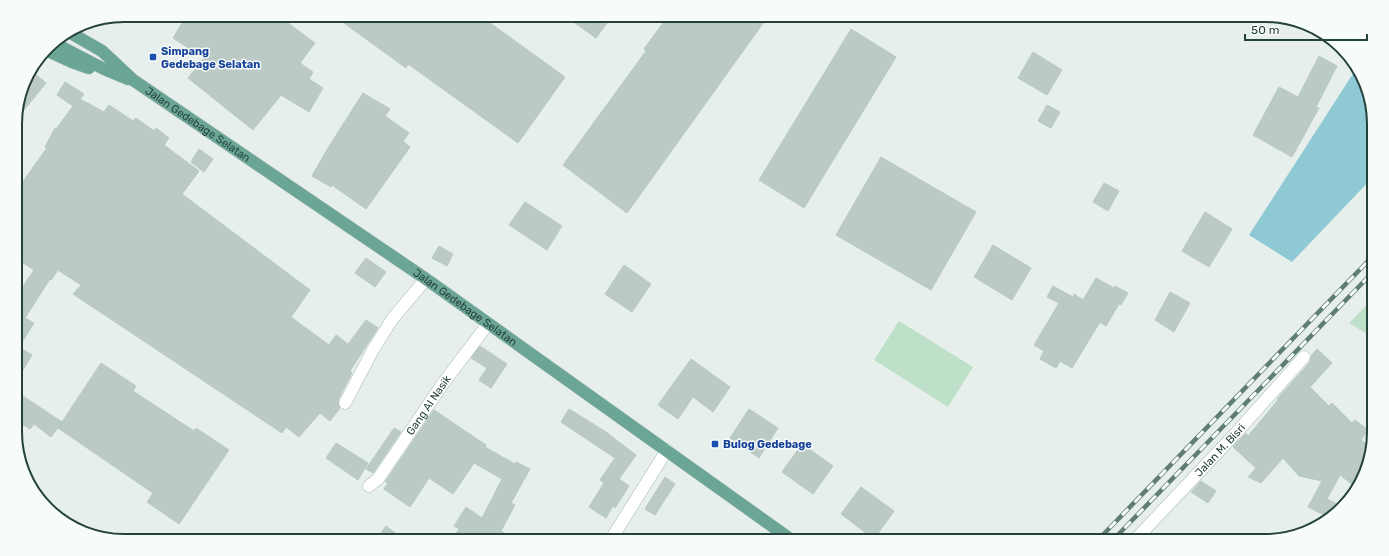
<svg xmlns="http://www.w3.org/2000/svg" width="1389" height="556" font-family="Rubik,sans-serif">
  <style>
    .green { fill: #bfe0c8 }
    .water { fill: #8ec9d4 }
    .building { fill: #bbcac4; stroke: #b8c9c2 }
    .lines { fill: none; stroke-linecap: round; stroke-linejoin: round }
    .minor-casing { stroke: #a8b8b2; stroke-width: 13 }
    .primary-casing { stroke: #c2cac8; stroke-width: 13 }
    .minor { stroke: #fff; stroke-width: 12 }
    .primary { stroke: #6aa596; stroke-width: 12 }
    .rail-casing { stroke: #5f7d75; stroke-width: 4.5 }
    .rail { stroke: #f7fbf9; stroke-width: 3; stroke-dasharray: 9; stroke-linecap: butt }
    .transit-dot { fill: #1a4fb4; stroke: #f7fbf9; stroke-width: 1.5 }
    .labels { text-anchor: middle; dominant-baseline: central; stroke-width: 3; stroke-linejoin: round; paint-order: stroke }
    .transit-label { font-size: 11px; font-weight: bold; fill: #164399; stroke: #f7fbf9; text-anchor: start }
    .street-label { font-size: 11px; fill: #24423a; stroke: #f7fbf9 }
    .rim { fill: none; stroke: #24423a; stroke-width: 2 }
  </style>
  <rect width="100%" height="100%" fill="#e6efeb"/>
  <g class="green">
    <path d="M1374 298V338L1349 323Z"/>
    <path d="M899 321 973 367 948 407 874 360Z"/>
  </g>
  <path class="water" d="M1356 69 1373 110V177L1292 262 1249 235Z"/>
  <g class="building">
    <path d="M187 15H277L315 43 300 63 313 72 309 79 323 88 309 112 281 95 253 130 188 78 204 58 173 38Z"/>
    <path d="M333 15H479L565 77 518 143 408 64 406 68Z"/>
    <path d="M564 15H613L596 38Z"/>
    <path d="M669 15H769L627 213 563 165 646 51 644 49Z"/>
    <path d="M851 29 896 57 804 208 759 180Z"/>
    <path d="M1033 52 1062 70 1047 95 1018 78Z"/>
    <path d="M1319 56 1337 66 1316 107 1319 108 1292 157 1253 135 1279 87 1298 97Z"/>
    <path d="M32 71 46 83 15 121 25 79Z"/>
    <path d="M65 82 84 94 80 99 104 112 109 105 133 121 136 118 154 131 156 128 169 138 164 145 199 171 182 194 310 290 291 317 329 345 336 335 348 344 366 320 378 328 350 371 352 373 338 400 340 408 330 421 320 413 299 437 286 427 282 433 73 294 81 285 58 270 51 280 50 279 25 318 34 323 19 347 32 355 17 380 16 297 34 270 16 258V191L47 148 45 147 55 128 56 129 73 106 57 95Z"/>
    <path d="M363 93 390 109 385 116 409 133 403 141 410 147 366 209 332 185 331 187 312 176 328 148Z"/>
    <path d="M1047 105 1060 112 1051 128 1038 121Z"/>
    <path d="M199 149 213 159 204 172 191 162Z"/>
    <path d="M881 157 976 212 931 290 836 235Z"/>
    <path d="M1104 183 1119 191 1108 211 1093 202Z"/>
    <path d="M525 202 562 226 547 250 509 225Z"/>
    <path d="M1205 212 1232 229 1209 267 1182 251Z"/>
    <path d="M993 245 1031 268 1012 300 974 277Z"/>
    <path d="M439 246 453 254 447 266 432 258Z"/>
    <path d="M366 258 386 272 375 287 355 273Z"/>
    <path d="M624 265 651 284 632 312 605 294Z"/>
    <path d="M1096 278 1114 288 1115 286 1128 293 1121 305 1119 304 1106 326 1100 322 1072 368 1060 361 1056 368 1040 359 1044 351 1034 345 1059 303 1047 297 1053 286 1073 297 1074 294 1083 300Z"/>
    <path d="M1170 292 1190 303 1174 332 1155 320Z"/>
    <path d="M480 346 507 364 491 388 479 380 487 368 471 358Z"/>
    <path d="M1317 349 1332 363 1310 387 1329 406 1332 403 1352 423 1355 420 1368 430 1361 440 1371 447 1368 467 1354 486 1340 475 1327 499 1339 505 1331 518 1308 507 1322 481 1299 476 1283 458 1261 483 1248 477 1256 468 1233 447 1246 433 1248 436 1278 400 1277 399 1310 362 1311 356Z"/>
    <path d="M691 359 730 387 713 412 693 397 678 419 658 405Z"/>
    <path d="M101 363 136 386 133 391 194 431 196 428 229 450 179 524 147 502 153 493 58 428Z"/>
    <path d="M17 392 62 422 51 437 34 424 30 429 17 421Z"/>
    <path d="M569 409 606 432 636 455 619 479 629 486 615 508 613 506 606 518 589 507 604 483 600 480 615 458 561 422Z"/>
    <path d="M749 409 778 428 759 458 730 438Z"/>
    <path d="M434 410 486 445 485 447 515 464 516 462 530 469 511 503 515 505 501 531 518 541H464L454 536 459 529 454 526 466 507 482 518 502 479 474 463 453 494 429 478 410 507 384 489 388 483 385 482Z"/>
    <path d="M394 428 401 432 373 473 366 469Z"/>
    <path d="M336 443 368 463 358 480 326 458Z"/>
    <path d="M802 444 833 466 813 494 782 472Z"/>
    <path d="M665 477 675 484 655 515 645 509Z"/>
    <path d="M1201 481 1216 491 1208 503 1191 492Z"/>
    <path d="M861 487 894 511 874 539 841 514Z"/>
    <path d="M386 526 406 541H375Z"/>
  </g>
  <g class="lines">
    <g class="minor-casing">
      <g id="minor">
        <path d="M345 403 374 348 393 318 426 279"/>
        <path id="s1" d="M369 486 378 479 444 382 488 324"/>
        <path d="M610 541 667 450"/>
        <path id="s2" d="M1134 541 1235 434 1304 357"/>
      </g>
    </g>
    <g class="primary-casing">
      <g id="primary">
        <path id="s3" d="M69 32 102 51 133 80 426 279 793 541"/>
        <path d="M52 42 104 69 128 79"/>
        <path d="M46 50 72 62 89 68"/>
      </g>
    </g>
    <use href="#minor" class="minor"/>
    <use href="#primary" class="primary"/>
    <g class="rail-casing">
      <g id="rail">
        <path d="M1097 541 1373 256"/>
        <path d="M1112 541 1374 271"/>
      </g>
    </g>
    <use href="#rail" class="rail"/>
  </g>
  <g class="transit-dot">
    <rect x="149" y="53" width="8" height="8" rx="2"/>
    <rect x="711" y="440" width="8" height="8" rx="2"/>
  </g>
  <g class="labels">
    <g class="transit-label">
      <text x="161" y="51">Simpang<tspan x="161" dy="13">Gedebage Selatan</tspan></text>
      <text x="723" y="444">Bulog Gedebage</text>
    </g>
    <g class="street-label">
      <text stroke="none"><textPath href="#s3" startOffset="159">Jalan Gedebage Selatan</textPath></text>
      <text stroke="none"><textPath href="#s3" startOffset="483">Jalan Gedebage Selatan</textPath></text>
      <text stroke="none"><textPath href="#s1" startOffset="101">Gang Al Nasik</textPath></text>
      <text stroke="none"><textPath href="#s2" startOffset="125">Jalan M. Bisri</textPath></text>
    </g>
  </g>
  <path d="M0 0H1389V556H0ZM124 22H1265A102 102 0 0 1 1367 124V432A102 102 0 0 1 1265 534H124A102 102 0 0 1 22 432V124A102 102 0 0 1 124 22Z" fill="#f7fbf9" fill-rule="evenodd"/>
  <path class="rim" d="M124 22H1265A102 102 0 0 1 1367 124V432A102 102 0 0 1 1265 534H124A102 102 0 0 1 22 432V124A102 102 0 0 1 124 22Z"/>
  <path d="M1245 34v6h122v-6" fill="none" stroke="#24423a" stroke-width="2"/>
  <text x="1251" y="34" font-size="12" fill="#24423a" stroke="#f7fbf9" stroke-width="3" paint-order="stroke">50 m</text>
</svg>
